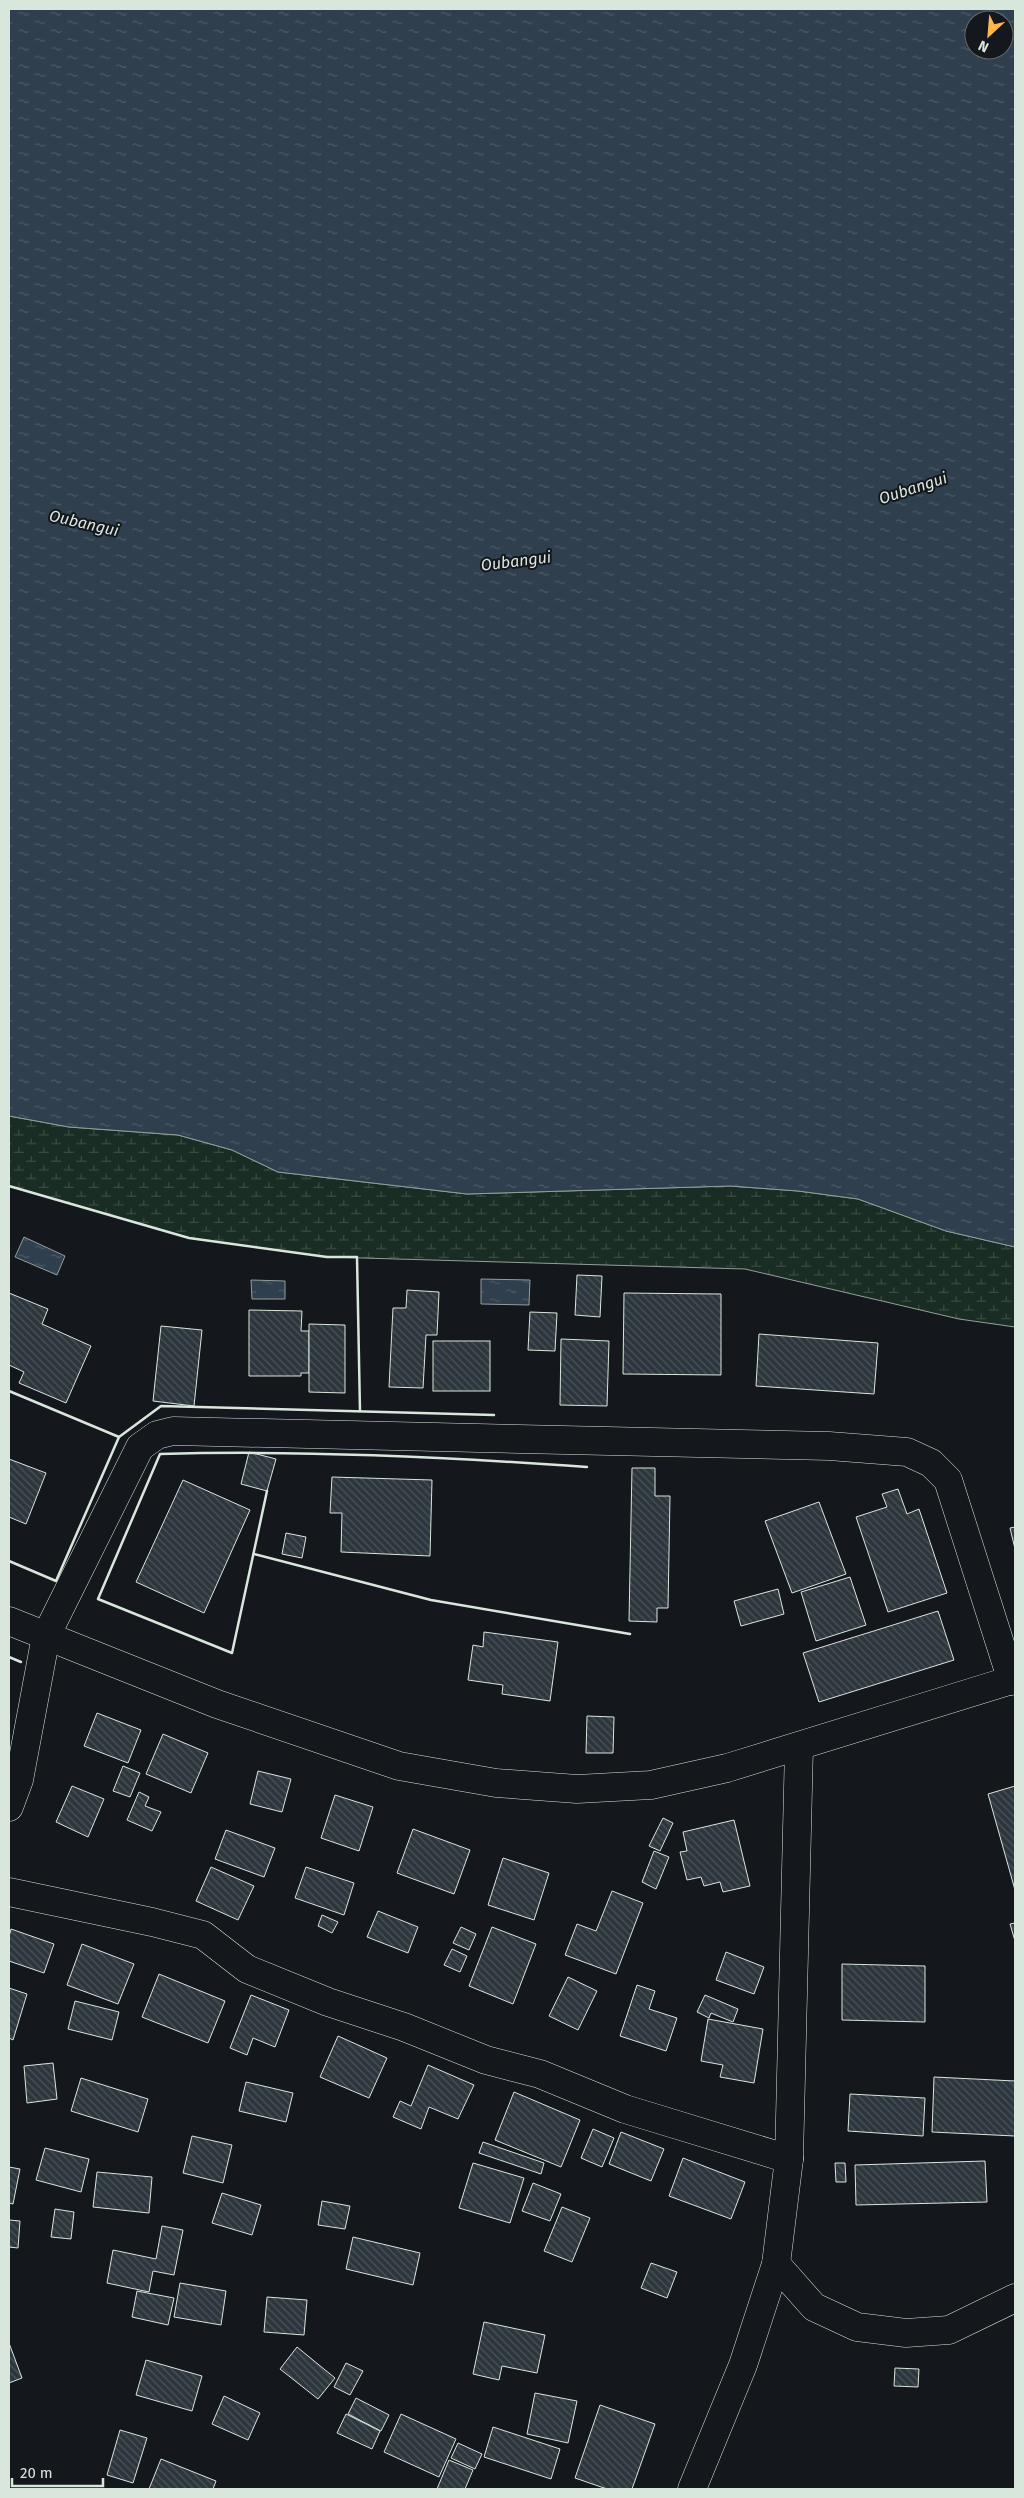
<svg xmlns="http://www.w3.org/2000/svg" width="1024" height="2498" font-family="'Fira Sans',sans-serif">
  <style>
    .wetland { fill: url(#wetland-marsh); stroke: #939e99 }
    .water { fill: url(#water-ripples); stroke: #939e99; fill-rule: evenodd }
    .building { fill: url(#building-back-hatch); stroke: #d8e6dc }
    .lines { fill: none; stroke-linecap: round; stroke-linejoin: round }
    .street-casing { stroke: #d8e6dc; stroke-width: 29 }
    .secondary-casing { stroke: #d8e6dc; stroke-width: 29 }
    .street { stroke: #14181c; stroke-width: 28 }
    .secondary { stroke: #14181c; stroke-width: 28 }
    .wall { stroke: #d8e6dc; stroke-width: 2.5 }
    .labels { text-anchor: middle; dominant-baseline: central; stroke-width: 4; stroke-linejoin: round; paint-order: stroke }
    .water-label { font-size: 16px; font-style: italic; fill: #d8e6dc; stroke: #14181c }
  </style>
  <defs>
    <pattern id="wetland-marsh" width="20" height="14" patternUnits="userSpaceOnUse" patternTransform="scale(1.25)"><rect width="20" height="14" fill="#1a2d24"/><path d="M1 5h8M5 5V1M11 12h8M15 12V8" fill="none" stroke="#3b4b43"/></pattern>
    <pattern id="water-ripples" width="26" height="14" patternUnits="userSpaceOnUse" patternTransform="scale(1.25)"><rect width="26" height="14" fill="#2f3f4d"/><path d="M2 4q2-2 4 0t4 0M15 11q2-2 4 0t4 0" fill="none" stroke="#4c5b66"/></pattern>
    <pattern id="building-back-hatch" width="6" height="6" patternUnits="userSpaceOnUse" patternTransform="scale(1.25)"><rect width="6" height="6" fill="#2c363c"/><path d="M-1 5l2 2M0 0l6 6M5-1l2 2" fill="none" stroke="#4a5358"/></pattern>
  </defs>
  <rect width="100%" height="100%" fill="#14181c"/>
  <path class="wetland" d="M9 1116 69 1127 178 1135 232 1150 278 1172 467 1194 730 1186 798 1191 858 1199 946 1231 1015 1247V1327L959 1319 745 1269 327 1257 189 1238 9 1186Z"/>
  <g class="water">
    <path d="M9 9H1015V1247L946 1231 858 1199 798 1191 730 1186 467 1194 278 1172 232 1150 178 1135 69 1127 9 1116ZM974 20H1004V50H974Z"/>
    <path d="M24 1237 65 1256 57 1275 15 1257Z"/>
    <path d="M481 1279 530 1280 529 1305 481 1304Z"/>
    <path d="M251 1280 285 1281V1299H252Z"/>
  </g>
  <g class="building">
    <path d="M577 1275 602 1276 600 1317 575 1315Z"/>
    <path d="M407 1290 439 1292 437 1335H426L423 1388 389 1387 393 1308H406Z"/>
    <path d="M9 1293 48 1309 42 1324 91 1346 66 1403 19 1383 24 1372 9 1365Z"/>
    <path d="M624 1293 721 1294V1375L623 1374Z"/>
    <path d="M249 1310 302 1311 301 1331H309V1373H301V1376H249Z"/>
    <path d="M530 1312 557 1313 555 1351 528 1350Z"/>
    <path d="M309 1324 345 1325V1393L309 1392Z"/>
    <path d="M161 1326 202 1330 194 1406 153 1401Z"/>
    <path d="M759 1334 878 1343 874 1394 756 1386Z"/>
    <path d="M561 1339 609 1341 607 1406 560 1405Z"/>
    <rect x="433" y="1341" width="57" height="50"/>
    <path d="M249 1452 276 1459 267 1491 241 1484Z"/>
    <path d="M9 1459 46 1473 26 1524 9 1517Z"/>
    <path d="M632 1468H655V1496H670L668 1608H657V1622L629 1621Z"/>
    <path d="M332 1477 432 1480 430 1556 341 1552 342 1513H330Z"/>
    <path d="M183 1480 250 1510 204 1613 136 1582Z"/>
    <path d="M898 1489 907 1514 919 1509 947 1593 888 1612 856 1517 887 1507 882 1494Z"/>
    <path d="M819 1502 846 1574 792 1593 765 1521Z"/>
    <path d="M1015 1527V1549L1010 1528Z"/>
    <path d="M286 1533 306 1537 302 1558 282 1554Z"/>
    <path d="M850 1577 866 1625 816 1641 801 1592Z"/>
    <path d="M778 1589 784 1614 741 1626 734 1601Z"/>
    <path d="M938 1611 954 1660 819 1702 803 1653Z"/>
    <path d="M484 1632 558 1642 550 1701 502 1694 503 1685 468 1680 473 1645 483 1647Z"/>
    <path d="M97 1713 141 1730 128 1763 84 1746Z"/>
    <path d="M587 1716 614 1717 613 1753H586Z"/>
    <path d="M163 1734 208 1753 191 1793 146 1774Z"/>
    <path d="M123 1766 140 1773 130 1797 113 1791Z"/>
    <path d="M258 1771 291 1779 282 1812 250 1804Z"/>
    <path d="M72 1786 104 1799 88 1837 56 1822Z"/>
    <path d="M1015 1786V1890L988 1794Z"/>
    <path d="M139 1792 149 1797 145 1806 161 1812 152 1831 127 1820Z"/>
    <path d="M335 1795 373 1807 359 1851 321 1838Z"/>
    <path d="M663 1818 673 1823 660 1851 649 1846Z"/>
    <path d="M734 1820 750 1886 723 1892 720 1882 704 1886 701 1877 687 1880 680 1852 687 1851 683 1832Z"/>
    <path d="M413 1829 470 1850 454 1894 397 1873Z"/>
    <path d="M226 1830 275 1848 264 1877 215 1859Z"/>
    <path d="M654 1851 669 1857 656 1889 642 1882Z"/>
    <path d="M503 1858 549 1873 534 1920 488 1905Z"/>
    <path d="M211 1867 254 1886 238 1920 196 1901Z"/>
    <path d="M306 1867 354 1883 344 1915 295 1898Z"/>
    <path d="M612 1891 643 1903 616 1974 565 1955 577 1924 596 1931Z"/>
    <path d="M378 1911 418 1927 408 1953 367 1937Z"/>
    <path d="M322 1915 338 1922 332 1933 318 1926Z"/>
    <path d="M1015 1923V1941L1010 1924Z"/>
    <path d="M461 1927 476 1934 469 1950 453 1943Z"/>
    <path d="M492 1927 536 1944 513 2004 469 1986Z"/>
    <path d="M11 1929 54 1944 44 1973 9 1961V1937Z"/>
    <path d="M82 1944 134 1964 118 2004 67 1985Z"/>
    <path d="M452 1949 467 1956 460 1972 444 1965Z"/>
    <path d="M726 1952 764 1967 754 1994 716 1980Z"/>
    <path d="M842 1964 925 1966V2022L842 2020Z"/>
    <path d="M159 1974 225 2001 208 2043 142 2017Z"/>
    <path d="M568 1977 597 1991 578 2030 549 2016Z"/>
    <path d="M637 1985 655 1991 649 2009 677 2018 666 2051 620 2036Z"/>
    <path d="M9 1988 27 1994 13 2040 9 2038Z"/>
    <path d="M251 1995 289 2010 275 2047 253 2038 247 2055 230 2048Z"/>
    <path d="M705 1995 738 2009 733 2022 711 2013 709 2018 697 2012Z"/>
    <path d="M75 2001 119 2012 112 2040 68 2029Z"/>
    <path d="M708 2019 763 2029 754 2083 720 2077 723 2065 701 2061Z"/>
    <path d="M338 2036 387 2058 369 2098 320 2077Z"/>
    <path d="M53 2063 57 2099 27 2103 24 2066Z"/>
    <path d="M428 2065 474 2085 458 2119 429 2107 421 2129 393 2117 400 2101 411 2106Z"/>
    <path d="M934 2077 1015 2081V2136L932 2132Z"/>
    <path d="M81 2078 148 2099 138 2132 71 2111Z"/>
    <path d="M246 2082 293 2093 286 2122 239 2111Z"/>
    <path d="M514 2092 580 2120 561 2167 495 2140Z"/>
    <path d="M850 2094 925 2098 923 2136 848 2131Z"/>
    <path d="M593 2129 614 2138 602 2167 581 2158Z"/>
    <path d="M621 2132 664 2149 651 2181 609 2164Z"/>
    <path d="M192 2136 232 2145 223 2183 183 2173Z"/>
    <path d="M483 2142 544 2163 541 2174 479 2153Z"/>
    <path d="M45 2148 89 2159 81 2192 36 2180Z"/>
    <path d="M683 2158 745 2182 731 2219 669 2196Z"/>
    <path d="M985 2161 987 2202 856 2205 855 2165Z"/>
    <path d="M473 2163 524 2178 510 2223 459 2208Z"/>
    <path d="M835 2163H845L846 2182H836Z"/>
    <path d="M9 2167 20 2169 13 2204 9 2203Z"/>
    <path d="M97 2172 152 2177 149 2213 93 2207Z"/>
    <path d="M533 2183 561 2194 550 2221 522 2211Z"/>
    <path d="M222 2193 261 2205 252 2235 212 2223Z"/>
    <path d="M322 2201 350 2206 345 2229 318 2225Z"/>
    <path d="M562 2207 590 2218 572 2262 544 2251Z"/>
    <path d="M55 2209 74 2212 71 2239 51 2237Z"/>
    <path d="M9 2220 20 2221 18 2248 9 2247Z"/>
    <path d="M162 2226 183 2230 174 2275 153 2271 149 2292 107 2283 113 2250 156 2259Z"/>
    <path d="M353 2237 420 2253 413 2285 346 2269Z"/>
    <path d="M651 2263 677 2272 667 2298 641 2288Z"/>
    <path d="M180 2283 226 2291 221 2325 174 2317Z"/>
    <path d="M137 2291 174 2298 168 2325 132 2317Z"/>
    <path d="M267 2297 307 2300 304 2335 264 2332Z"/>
    <path d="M484 2322 545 2335 537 2373 502 2366 499 2380 473 2374Z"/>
    <path d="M9 2343 22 2378 9 2383Z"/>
    <path d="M297 2347 335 2378 318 2399 280 2369Z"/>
    <path d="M146 2360 202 2376 192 2411 136 2395Z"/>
    <path d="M346 2363 363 2371 350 2395 334 2387Z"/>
    <path d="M895 2368 919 2369 918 2387 894 2386Z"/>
    <path d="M535 2393 577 2401 568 2443 527 2434Z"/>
    <path d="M224 2396 260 2413 248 2440 212 2424Z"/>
    <path d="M356 2398 389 2415 381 2431 348 2414Z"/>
    <path d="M600 2405 655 2424 632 2489H607L575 2478Z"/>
    <path d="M346 2414 380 2431 372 2449 337 2433Z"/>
    <path d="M401 2414 456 2439 439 2477 384 2452Z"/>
    <path d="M493 2427 560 2449 551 2479 484 2457Z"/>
    <path d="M120 2430 147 2438 133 2483 107 2475Z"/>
    <path d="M458 2443 482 2454 475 2469 451 2458Z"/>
    <path d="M161 2459 216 2481 213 2489H149Z"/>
    <path d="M449 2460 473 2470 465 2489H437Z"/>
  </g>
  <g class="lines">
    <g class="street-casing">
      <g id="street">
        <path d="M9 1807 19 1780 46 1636 140 1447 157 1435 173 1431 829 1446 907 1452 931 1463 948 1480 1012 1681"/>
        <path d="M9 1892 152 1922 203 1935 247 1969 328 2002 404 2027 486 2060 540 2074 625 2109 789 2159"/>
        <path d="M776 2264 814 2307 857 2327 906 2333 949 2330 1015 2298"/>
      </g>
    </g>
    <g class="secondary-casing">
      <g id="secondary">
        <path d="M9 1621 217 1704 399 1766 496 1783 577 1789 651 1785 727 1768 1015 1679"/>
        <path d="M692 2489 743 2365 776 2264 789 2159 799 1747"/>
      </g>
    </g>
    <use href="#street" class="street"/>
    <use href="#secondary" class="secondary"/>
    <g class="wall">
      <path d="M9 1186 189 1238 327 1257H357L360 1411"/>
      <path d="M9 1391 119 1437"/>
      <path d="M267 1491 232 1653 98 1599 160 1454C303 1450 444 1457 587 1467"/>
      <path d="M254 1554 431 1600 630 1634"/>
      <path d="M9 1561 56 1581 119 1437 161 1406 494 1415"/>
      <path d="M9 1657 21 1662"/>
    </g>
  </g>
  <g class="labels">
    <g class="water-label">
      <text transform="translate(913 488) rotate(-18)">Oubangui</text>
      <text transform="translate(84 523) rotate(13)">Oubangui</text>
      <text transform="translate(516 561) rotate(-7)">Oubangui</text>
    </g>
  </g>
  <rect width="1024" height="2498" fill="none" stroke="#d8e6dc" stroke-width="20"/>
  <g transform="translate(989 35) rotate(206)"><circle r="24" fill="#14181c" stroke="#626a69"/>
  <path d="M0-4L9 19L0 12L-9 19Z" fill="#ffb74d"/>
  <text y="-8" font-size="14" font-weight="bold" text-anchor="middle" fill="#d8e6dc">N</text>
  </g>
  <path d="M12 2478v8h91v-8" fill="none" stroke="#d8e6dc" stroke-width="2.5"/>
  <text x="20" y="2478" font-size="15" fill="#d8e6dc" stroke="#14181c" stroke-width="4" paint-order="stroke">20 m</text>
</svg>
